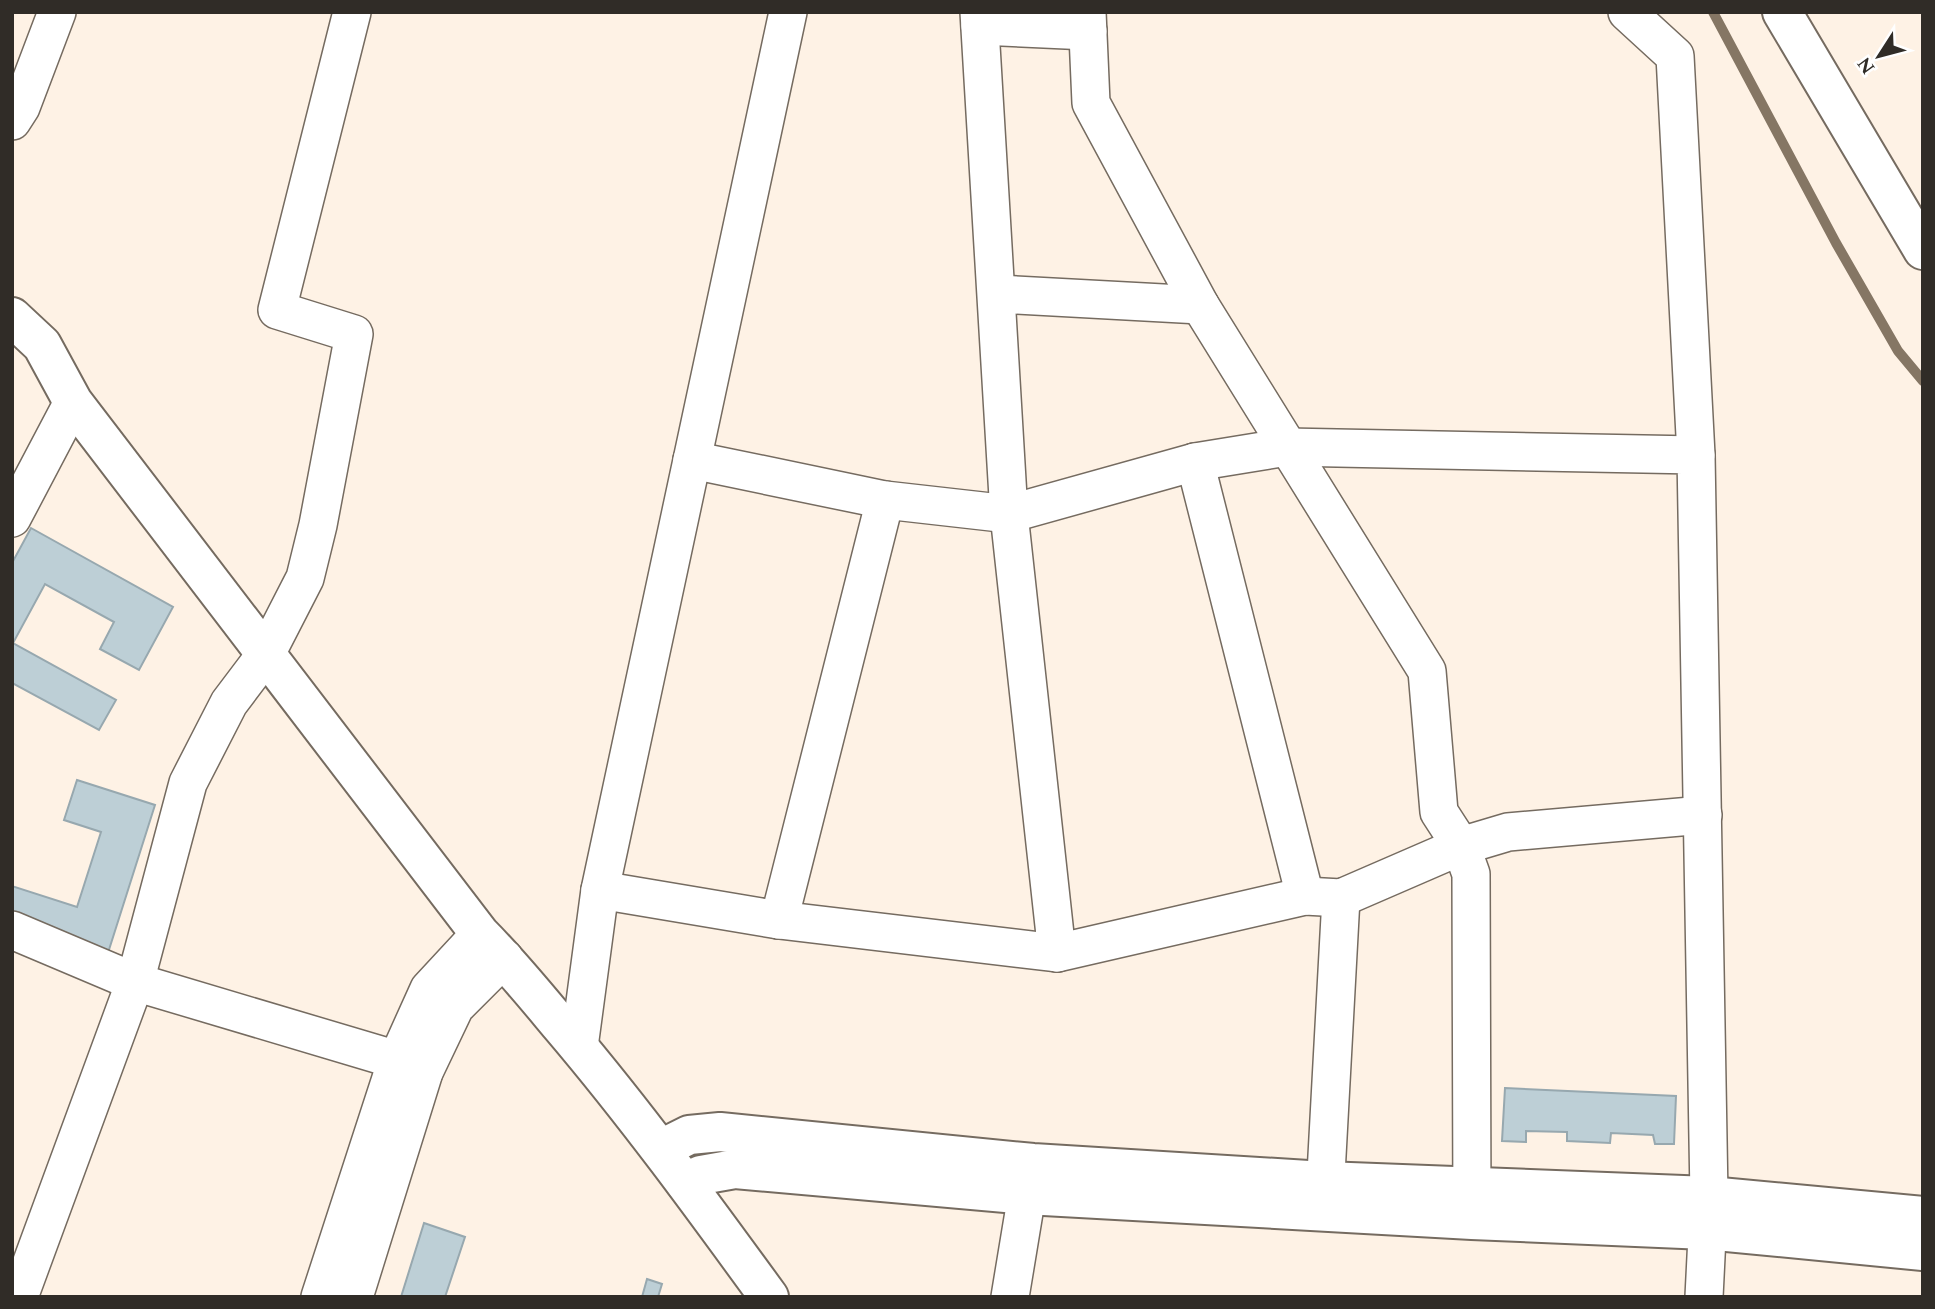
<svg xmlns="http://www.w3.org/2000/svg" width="1935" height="1309" font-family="Spectral,serif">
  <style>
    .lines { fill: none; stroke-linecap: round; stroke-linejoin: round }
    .stream { stroke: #857664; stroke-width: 10 }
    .building { fill: #bdcfd6; stroke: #97a8af; stroke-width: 2 }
    .minor-casing { stroke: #756b60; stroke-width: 40 }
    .tertiary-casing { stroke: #756b60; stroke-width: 42 }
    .minor { stroke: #fff; stroke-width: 37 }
    .tertiary { stroke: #fff; stroke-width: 38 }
  </style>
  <rect width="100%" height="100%" fill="#fef2e5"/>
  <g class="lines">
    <path class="stream" d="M1713 12 1836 243 1898 351 1923 381"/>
  </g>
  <g class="building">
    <path d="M31 528 173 607 139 670 100 649 114 622 45 584 13 643 116 700 99 730 12 683V563Z"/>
    <path d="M77 780 155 805 107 956 12 926V886L77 907 101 832 64 820Z"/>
    <path d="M1505 1088 1676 1096 1674 1144H1655L1653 1135 1611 1133 1610 1143 1567 1141V1132L1526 1131V1142L1502 1141Z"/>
    <path d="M424 1223 465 1237 445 1297H401Z"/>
    <path d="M647 1279 662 1284 658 1297H642Z"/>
  </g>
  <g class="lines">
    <g class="minor-casing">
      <g id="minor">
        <path d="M1087 12 1091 103 1200 305 1427 671 1439 812 1461 846 1471 874 1472 1216"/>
        <path d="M1627 12 1675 56 1696 455"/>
        <path d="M980 26 1088 31"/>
        <path d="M12 121 21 107 57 12"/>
        <path d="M997 294 1200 305"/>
        <path d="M692 460 885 500 1009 514 1195 462 1287 447 1696 455 1709 1196 1704 1297"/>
        <path d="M1195 462 1305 896"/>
        <path d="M12 518 73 402"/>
        <path d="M600 890 779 920 1057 953 1009 514 979 12"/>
        <path d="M779 920 885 500"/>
        <path d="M12 930 135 982 397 1060 424 1072"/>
        <path d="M1057 953 1305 896 1341 898 1461 846 1508 832 1703 815"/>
        <path d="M579 1047 600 890 788 12"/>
        <path d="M1324 1211 1341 898"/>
        <path d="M19 1297 135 982 188 783 229 703 266 654 305 578 318 525 354 334 277 310 352 12"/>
        <path d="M320 1297 397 1060 429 989 480 934"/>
        <path d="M354 1297 424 1072 455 1007 504 958"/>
        <path d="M1010 1297 1032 1164"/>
      </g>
    </g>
    <g class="tertiary-casing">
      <g id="tertiary">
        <path d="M1782 12 1923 250"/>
        <path d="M12 317 42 345 73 402 480 934C509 963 535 995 561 1026 635 1113 702 1205 769 1297"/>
        <path d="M661 1149 689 1135 720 1132 1033 1163 1324 1181 1709 1196 1923 1216"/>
        <path d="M685 1182 701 1175 735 1169 1026 1195 1472 1220 1706 1230 1923 1251"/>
      </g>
    </g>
    <use href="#minor" class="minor"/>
    <use href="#tertiary" class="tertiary"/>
  </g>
  <rect width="1935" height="1309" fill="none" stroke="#302c27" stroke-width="28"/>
  <g transform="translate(1879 56) rotate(234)" stroke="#ffffff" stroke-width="5" paint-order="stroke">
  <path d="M0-5L12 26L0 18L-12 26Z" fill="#302c27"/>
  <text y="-10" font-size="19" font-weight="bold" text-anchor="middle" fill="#302c27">N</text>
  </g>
</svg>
